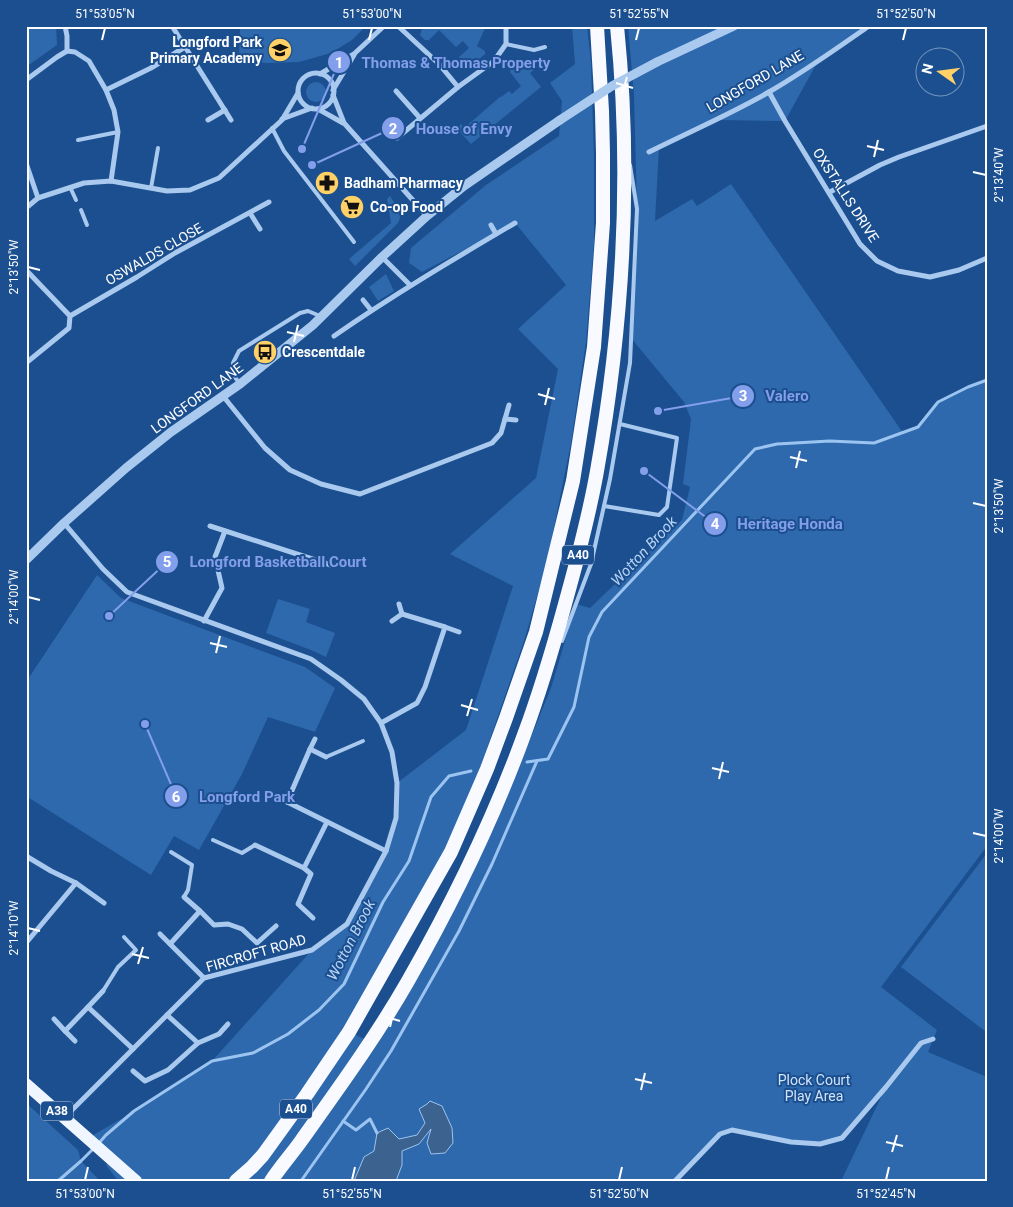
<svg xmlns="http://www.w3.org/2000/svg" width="1013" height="1207" font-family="Roboto,sans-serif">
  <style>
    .green { fill: #2e69ad }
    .water { fill: #3c6290; stroke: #9cc4f0 }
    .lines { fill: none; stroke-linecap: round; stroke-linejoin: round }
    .stream { stroke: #9cc4f0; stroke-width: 3 }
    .service { stroke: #a9c9ee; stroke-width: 4 }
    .minor { stroke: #a9c9ee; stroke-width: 5 }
    .tertiary { stroke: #a9c9ee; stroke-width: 9 }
    .primary { stroke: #f0f6ff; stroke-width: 12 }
    .trunk { stroke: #f8faff; stroke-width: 14 }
    .tertiary-bridge { stroke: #a9c9ee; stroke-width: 9 }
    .ticks { fill: none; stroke: #fff; stroke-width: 2 }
    .labels { text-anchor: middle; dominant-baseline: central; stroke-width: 4; stroke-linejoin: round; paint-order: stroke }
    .shield { fill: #1b4f8f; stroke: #bbcadd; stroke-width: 1 }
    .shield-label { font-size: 12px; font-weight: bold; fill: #fff }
    .poi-label { font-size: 14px; font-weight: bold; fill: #fff; stroke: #1b4f8f; text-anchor: start }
    .street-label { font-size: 14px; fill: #fff; stroke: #1b4f8f }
    .park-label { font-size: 14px; fill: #cfe3fa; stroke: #1b4f8f }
    .water-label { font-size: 15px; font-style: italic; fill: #b5d3f5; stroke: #1b4f8f }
    .leader { fill: none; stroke: #839eea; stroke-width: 2 }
    .callout-dot { fill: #839eea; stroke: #1b4f8f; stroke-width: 2 }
    .mark-label { font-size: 15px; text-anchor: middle; font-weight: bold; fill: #fff }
    .callout-label { font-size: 15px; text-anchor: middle; font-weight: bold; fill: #839eea; stroke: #1b4f8f; stroke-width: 4; stroke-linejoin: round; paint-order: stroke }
    .neatline { fill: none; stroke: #fff; stroke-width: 2 }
    .ticks-label { font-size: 12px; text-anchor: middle; fill: #fff }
  </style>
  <rect width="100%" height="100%" fill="#1b4f8f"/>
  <g class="green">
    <path d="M26 26H56L57 45 26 67Z"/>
    <path d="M240 26H366L352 40 331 53 299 62 267 63 239 61Z"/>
    <path d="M423 26H486L477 46 485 51V54L469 68 459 57 469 48 463 41 456 47 439 30 429 40H425L420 35Z"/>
    <path d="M572 26H587L591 63 594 159V243L586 342 571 443 547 562 524 641 451 852 350 1032 370 1042 461 883 494 828 551 688 576 604 590 608 682 520 690 487 683 484 691 419 684 402 631 338 637 209 634 95 628 26H869L818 61 785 121 715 120 659 147 655 221 692 199 697 206 731 184 903 433 918 427 938 402 968 387 987 380V846L881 987 937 1030 928 1052 987 1077V1181H841L885 1089 842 1138 820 1144 791 1142 732 1130 720 1134 675 1181H118L106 1165 112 1159 88 1138 135 1111 212 1061 312 950 347 924 386 851 396 818 397 783 466 730 513 586 450 554 536 478 558 369 518 329 566 285 515 223 422 272 409 263 411 248 486 185 559 136 562 101 550 83 575 64Z"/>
    <path d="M530 65 533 66 535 69 530 73 541 87 471 144 456 128 461 124 464 128 500 97H501L509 91 512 94 521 86 510 72 511 68 520 70 521 68 528 70Z"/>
    <circle cx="316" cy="92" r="10"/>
    <path d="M390 196C396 206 404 211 398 223L355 266 349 259 391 223 387 199Z"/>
    <path d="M386 274 394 291 378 301 369 287Z"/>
    <path d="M97 575 121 598 305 667 335 688 315 732 268 717 242 774 199 850 174 836 151 875 26 796V682Z"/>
    <path d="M278 599 310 609 306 622 335 633 326 657 311 650 266 633Z"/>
    <path d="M987 853V1029L985 1031 901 967Z"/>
    <path d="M26 1103 78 1150 81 1161 100 1181H26Z"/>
  </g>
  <path class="water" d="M430 1101 442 1106 452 1128 453 1143 445 1153 431 1154 427 1143 431 1129 419 1144 402 1151V1165L396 1181H354L364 1157 374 1151 377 1133 388 1128 399 1139 417 1135 425 1123 419 1109 427 1104Z"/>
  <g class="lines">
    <g class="stream">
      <path d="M527 762 548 759 574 707 589 637 602 612 755 449 777 444 830 441 874 443 918 427 938 402 968 387 987 380"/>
      <path d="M343 1121 356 1130 370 1119 377 1133"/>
      <path d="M99 1143 106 1135 134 1111 212 1061 253 1053 288 1034 319 1010 344 984 383 902 409 861 431 797 449 776 471 771"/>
      <path d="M58 1181 81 1161 95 1147"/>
      <path d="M301 1181 366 1089 391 1051 459 931 492 864 537 761"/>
    </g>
    <g class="service">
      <path d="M506 44 534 50 545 47"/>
      <path d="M272 128 284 151 354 242"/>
      <path d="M78 140 118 132"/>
      <path d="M70 187 76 200"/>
      <path d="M151 188 158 148"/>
      <path d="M81 210 87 225"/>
      <path d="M240 384 234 376 233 363 239 351 300 313 308 311 320 316"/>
      <path d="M604 506 659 515 667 507 677 438 620 424"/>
      <path d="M562 641 591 564 610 479 630 363 637 209 630 165"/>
      <path d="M326 757 363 741"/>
      <path d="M213 840 242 853 255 845"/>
      <path d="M171 852 192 865 188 890 184 897"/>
      <path d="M103 991 118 967 136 950 124 937"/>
    </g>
    <g class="minor">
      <path d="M172 26 231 120"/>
      <path d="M398 26 439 64 458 87"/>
      <path d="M67 51 75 52 89 61 106 90 114 110 118 132 111 181"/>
      <circle cx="316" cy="91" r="18"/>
      <path d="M320 74 354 54 384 26"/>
      <path d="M26 80 57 57 67 51V36L65 26"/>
      <path d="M106 90 151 68 185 47"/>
      <path d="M333 90 354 55"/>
      <path d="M396 91 420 118"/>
      <path d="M769 92 785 121 860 244 877 261 898 271 930 277 959 270 987 258"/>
      <path d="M333 95 344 123 427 216"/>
      <path d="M318 109 343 123"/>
      <path d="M282 119 312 108"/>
      <path d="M208 120 225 110"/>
      <path d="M397 138 458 87 494 61 506 44V26"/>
      <path d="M649 152C689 132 731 114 769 92 804 72 836 49 869 26"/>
      <path d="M26 163 38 198"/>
      <path d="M830 192 880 165 899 157 987 126"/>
      <path d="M26 208 38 198 84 183 111 181 167 191 190 190 219 178 282 120 298 93"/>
      <path d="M250 213 260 229"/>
      <path d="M491 225 496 234"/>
      <path d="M382 257 410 285"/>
      <path d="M26 270 70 316 69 328 26 363"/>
      <path d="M363 300 371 310"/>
      <path d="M70 316 137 277 175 253 269 202"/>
      <path d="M334 336C393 295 454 259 515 223"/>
      <path d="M223 396 265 448 290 470 321 484 360 494 492 443 501 433 509 405"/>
      <path d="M505 419 516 420"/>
      <path d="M64 523 103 569 127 592 311 659 341 680 364 699 381 723 392 752 397 783 396 818 386 851 347 924 312 950 204 978 65 1117"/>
      <path d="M210 526 334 566"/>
      <path d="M399 604 402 614"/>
      <path d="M204 621 222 588 215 557 225 531"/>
      <path d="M392 621 402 614"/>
      <path d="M445 627 459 632"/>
      <path d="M381 723 417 703 425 687 445 627 402 614"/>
      <path d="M310 749 315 739"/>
      <path d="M267 792 386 851"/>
      <path d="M287 802 310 749 326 757"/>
      <path d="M255 845 304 868 327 822"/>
      <path d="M26 856 51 871 76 883 104 903"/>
      <path d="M304 868 311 874 298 904 313 918"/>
      <path d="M200 911 214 925 228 924 242 929 257 943 276 926"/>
      <path d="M160 934 204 978"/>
      <path d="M26 943 76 883"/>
      <path d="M170 944 200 911 184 897"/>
      <path d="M103 991 88 1007 133 1049"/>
      <path d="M54 1019 65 1031 88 1007"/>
      <path d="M65 1031 75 1041"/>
      <path d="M198 1043 219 1034 228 1024"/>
      <path d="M133 1071 145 1081 168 1070 198 1043 167 1015"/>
      <path d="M675 1181 720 1134 732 1130 791 1142 820 1144 842 1138 886 1087 921 1043 933 1039"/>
    </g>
    <g class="tertiary">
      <path d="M657 62 734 26"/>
      <path d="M26 560 64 523 126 468 171 432 240 384 313 325 382 257 427 216 464 186 560 120"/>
    </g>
    <path class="primary" d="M26 1084 136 1181"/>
    <g class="trunk">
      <path d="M236 1181 252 1167 263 1155 307 1094 349 1032 451 852 487 769 506 718 536 632 573 481 594 347 603 223V153L602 111 597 26"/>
      <path d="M271 1181C280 1167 291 1155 301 1141 338 1089 376 1037 408 981 453 902 493 820 524 735 540 692 553 648 565 604 577 561 589 516 597 471 623 325 632 174 617 26"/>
    </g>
    <path class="tertiary-bridge" d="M560 120 612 86 657 62"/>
  </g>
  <path class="ticks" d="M102 40 105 28M369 40 372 28M636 40 639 28M903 40 906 28M616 83 633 88M622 94 627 77M867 146 884 150M874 157 878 140M973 172 986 175M28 267 40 270M287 332 304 336M294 342 298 325M538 394 555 399M545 405 549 388M790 457 807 461M796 468 800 451M973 503 986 506M28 597 40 600M210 643 227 647M216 653 220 636M461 705 478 710M467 716 472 699M712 768 729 772M719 779 723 762M973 833 986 836M28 928 40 931M132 954 149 958M138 964 143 947M383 1016 400 1021M390 1027 394 1010M635 1079 652 1083M641 1090 645 1073M886 1142 903 1146M892 1152 897 1135M85 1180 88 1167M352 1180 355 1167M619 1180 622 1167M886 1180 889 1167"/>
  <defs>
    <g id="school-disc" transform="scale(1.25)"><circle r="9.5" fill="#ffd166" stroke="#1b4f8f"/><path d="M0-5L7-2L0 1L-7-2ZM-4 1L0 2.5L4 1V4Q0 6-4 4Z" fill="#111"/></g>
    <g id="pharmacy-disc" transform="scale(1.25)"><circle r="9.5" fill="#ffd166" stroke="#1b4f8f"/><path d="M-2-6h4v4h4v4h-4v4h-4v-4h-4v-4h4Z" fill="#111"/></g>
    <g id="supermarket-disc" transform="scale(1.25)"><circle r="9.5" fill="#ffd166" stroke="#1b4f8f"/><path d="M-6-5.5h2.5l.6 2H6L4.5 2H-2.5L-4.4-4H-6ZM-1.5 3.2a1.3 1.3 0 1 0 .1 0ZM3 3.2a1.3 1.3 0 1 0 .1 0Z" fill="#111"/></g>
    <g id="bus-disc" transform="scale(1.25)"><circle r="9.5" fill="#ffd166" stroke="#1b4f8f"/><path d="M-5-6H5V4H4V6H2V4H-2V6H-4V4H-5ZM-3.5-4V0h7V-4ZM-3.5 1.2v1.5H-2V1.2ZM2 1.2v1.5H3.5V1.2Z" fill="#111"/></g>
  </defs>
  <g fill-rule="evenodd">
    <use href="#school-disc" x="280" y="50"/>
    <use href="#pharmacy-disc" x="327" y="183"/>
    <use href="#supermarket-disc" x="352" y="207"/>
    <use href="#bus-disc" x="265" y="352"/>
  </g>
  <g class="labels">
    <g class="shield">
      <rect x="562" y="545.5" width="32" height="19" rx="4"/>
      <rect x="280" y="1099.5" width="32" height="19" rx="4"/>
      <rect x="41" y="1101.5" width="32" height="19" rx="4"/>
    </g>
    <g class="shield-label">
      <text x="578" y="555">A40</text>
      <text x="296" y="1109">A40</text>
      <text x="57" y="1111">A38</text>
    </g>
    <g class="poi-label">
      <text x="262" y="42" text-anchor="end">Longford Park<tspan x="262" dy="16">Primary Academy</tspan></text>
      <text x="344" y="183">Badham Pharmacy</text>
      <text x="370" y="207">Co-op Food</text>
      <text x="282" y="352">Crescentdale</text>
    </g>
    <g class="street-label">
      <text transform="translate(755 81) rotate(-30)">LONGFORD LANE</text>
      <text transform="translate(846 195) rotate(57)">OXSTALLS DRIVE</text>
      <text transform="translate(154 254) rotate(-30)">OSWALDS CLOSE</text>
      <text transform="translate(197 398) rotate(-36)">LONGFORD LANE</text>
      <text transform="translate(256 953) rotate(-16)">FIRCROFT ROAD</text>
    </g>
    <g class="park-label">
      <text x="814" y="1080">Plock Court<tspan x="814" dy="16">Play Area</tspan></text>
    </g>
    <g class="water-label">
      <text transform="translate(644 551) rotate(-47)">Wotton Brook</text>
      <text transform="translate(351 940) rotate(-63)">Wotton Brook</text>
    </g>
  </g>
  <path class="leader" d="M302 149L339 62M312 165L393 128M658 411L743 396M644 471L715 524M109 616L167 562M145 724L176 796"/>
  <g class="callout-dot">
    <circle cx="302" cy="149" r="5"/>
    <circle cx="312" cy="165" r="5"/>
    <circle cx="658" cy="411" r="5"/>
    <circle cx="644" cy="471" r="5"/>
    <circle cx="109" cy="616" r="5"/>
    <circle cx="145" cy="724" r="5"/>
    <circle cx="339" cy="62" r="12"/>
    <circle cx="393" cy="128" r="12"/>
    <circle cx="743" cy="396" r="12"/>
    <circle cx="715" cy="524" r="12"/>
    <circle cx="167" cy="562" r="12"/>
    <circle cx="176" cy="796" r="12"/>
  </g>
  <g class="mark-label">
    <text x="339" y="68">1</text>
    <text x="393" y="134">2</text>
    <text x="743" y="401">3</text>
    <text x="715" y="529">4</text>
    <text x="167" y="567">5</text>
    <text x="176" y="802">6</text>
  </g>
  <g class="callout-label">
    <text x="456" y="68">Thomas &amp; Thomas Property</text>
    <text x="464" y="134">House of Envy</text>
    <text x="787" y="401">Valero</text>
    <text x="790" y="529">Heritage Honda</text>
    <text x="278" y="567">Longford Basketball Court</text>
    <text x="247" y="802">Longford Park</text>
  </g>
  <rect width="1013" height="1207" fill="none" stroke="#1b4f8f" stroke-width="55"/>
  <g transform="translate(940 72) rotate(284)"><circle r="24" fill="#1b4f8f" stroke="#7695bc"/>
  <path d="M0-4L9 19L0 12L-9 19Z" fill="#ffd166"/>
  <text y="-8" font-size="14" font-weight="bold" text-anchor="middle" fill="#ffffff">N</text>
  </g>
  <rect x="28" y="28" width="958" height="1152" class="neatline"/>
  <g class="ticks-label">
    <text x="105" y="18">51°53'05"N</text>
    <text x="372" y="18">51°53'00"N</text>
    <text x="639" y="18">51°52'55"N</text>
    <text x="906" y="18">51°52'50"N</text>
    <text transform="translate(999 175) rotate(-90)" y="4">2°13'40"W</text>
    <text transform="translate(14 267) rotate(-90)" y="4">2°13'50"W</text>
    <text transform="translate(999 506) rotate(-90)" y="4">2°13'50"W</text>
    <text transform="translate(14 597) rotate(-90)" y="4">2°14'00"W</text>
    <text transform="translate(999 836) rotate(-90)" y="4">2°14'00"W</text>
    <text transform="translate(14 928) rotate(-90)" y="4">2°14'10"W</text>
    <text x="85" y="1198">51°53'00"N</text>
    <text x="352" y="1198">51°52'55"N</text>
    <text x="619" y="1198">51°52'50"N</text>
    <text x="886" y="1198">51°52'45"N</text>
  </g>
</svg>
